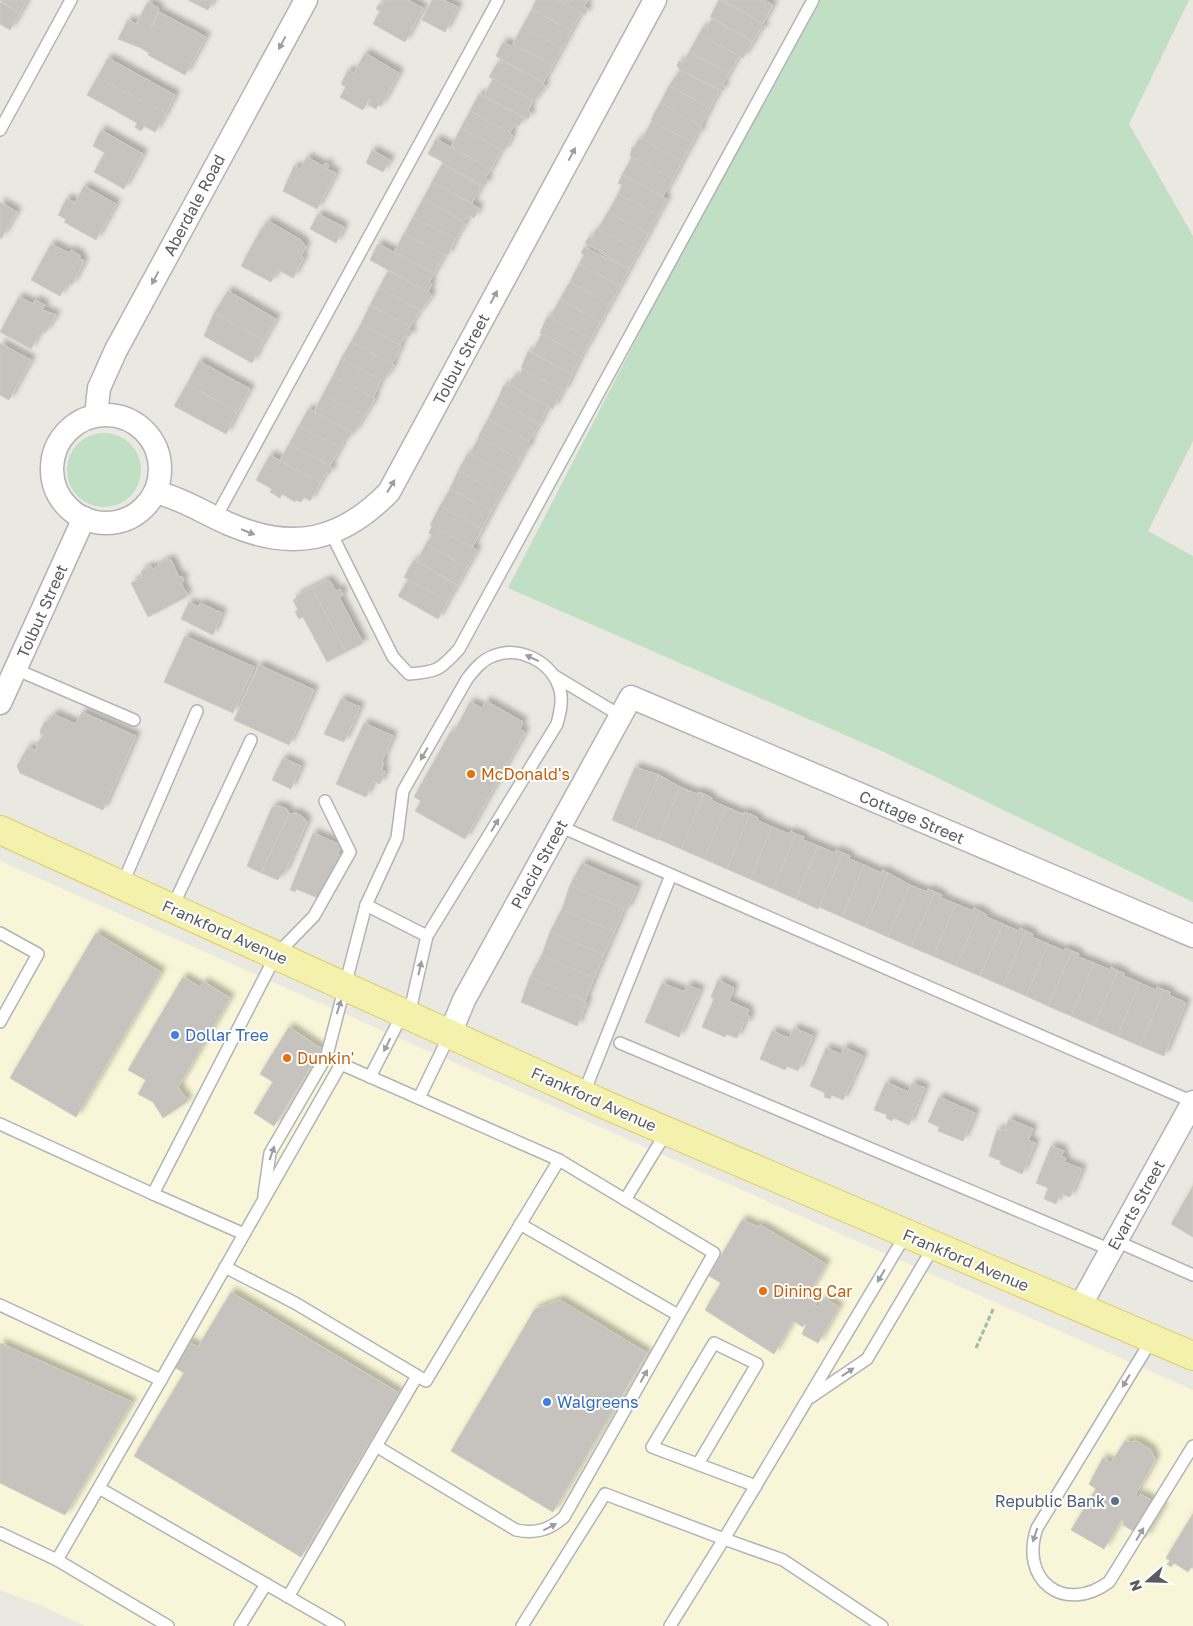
<svg xmlns="http://www.w3.org/2000/svg" width="1193" height="1626" font-family="'Golos Text',sans-serif">
  <style>
    .commercial { fill: #f8f5d8 }
    .green { fill: #c0dfc4 }
    .building { fill: #c6c3be; stroke: #ceccc0; filter: url(#shadow) }
    .lines { fill: none; stroke-linecap: round; stroke-linejoin: round }
    .service-casing { stroke: #b1b3b7; stroke-width: 14 }
    .minor-casing { stroke: #b1b3b7; stroke-width: 25 }
    .primary-casing { stroke: #decc67; stroke-width: 30 }
    .path { stroke: #9abfaa; stroke-width: 3; stroke-dasharray: 5 2.5; stroke-linecap: butt }
    .service { stroke: #fff; stroke-width: 11 }
    .minor { stroke: #fff; stroke-width: 22 }
    .primary { stroke: #f4f1ad; stroke-width: 28 }
    .oneway { fill: #9b9da0 }
    .food-dot { fill: #e8710a; stroke: #fff; stroke-width: 2 }
    .shop-dot { fill: #3f7fe0; stroke: #fff; stroke-width: 2 }
    .service-dot { fill: #5c6f8a; stroke: #fff; stroke-width: 2 }
    .labels { text-anchor: middle; dominant-baseline: central; stroke-width: 4; stroke-linejoin: round; paint-order: stroke }
    .street-label { font-size: 16px; fill: #595b60; stroke: #fff }
    .food-label { font-size: 16px; fill: #c56008; stroke: #fff; text-anchor: start }
    .shop-label { font-size: 16px; fill: #366cbe; stroke: #fff; text-anchor: start }
    .service-label { font-size: 16px; fill: #4e5e75; stroke: #fff; text-anchor: end }
  </style>
  <defs>
    <filter id="shadow"><feDropShadow dx="4.5" dy="-4.5" stdDeviation="2.5" flood-color="#0004"/></filter>
  </defs>
  <rect width="100%" height="100%" fill="#eae9e1"/>
  <path class="commercial" d="M0 861 1193 1390V1626H85L42 1606 0 1590Z"/>
  <g class="green">
    <path d="M811 0H1189L1129 124 1193 236V441L1148 531 1193 556V902L884 752 508 588Z"/>
    <circle cx="104" cy="470" r="37"/>
  </g>
  <g class="building">
    <path d="M0 0H27L20 13Z"/>
    <path d="M188 0H213L208 10Z"/>
    <path d="M386 0H408L423 8 405 42 373 24 380 11 376 9 379 4 382 6Z"/>
    <path d="M432 0H443L458 7 445 32 422 20Z"/>
    <path d="M536 0H558L581 13 571 31 532 9Z"/>
    <path d="M558 0H588L584 7 588 9 585 15Z"/>
    <path d="M719 0 763 23 761 26 765 28 763 31 760 29 753 42 710 17Z"/>
    <path d="M723 0H765L773 5 763 23Z"/>
    <path d="M0 2 20 13 10 30 0 24Z"/>
    <path d="M148 2 159 8 151 28 159 12 206 37 185 75 148 55 149 53 141 48 118 39 128 20 136 24Z"/>
    <path d="M532 9 571 31 562 48 522 27Z"/>
    <path d="M712 19 753 42 743 58 699 34 703 27 706 29Z"/>
    <path d="M522 27 562 48 553 65 513 44Z"/>
    <path d="M699 34 739 56 729 73 689 52Z"/>
    <path d="M503 42 511 46 513 44 553 65 543 83 496 56Z"/>
    <path d="M689 52 729 73 722 86 725 88 723 91 680 70 677 66 679 61 683 63Z"/>
    <path d="M365 53 399 73 381 106 378 105 376 109 368 105 371 100 369 99 363 110 340 97 346 87 341 84 348 70 354 73Z"/>
    <path d="M108 58 175 95 166 113 97 78Z"/>
    <path d="M503 61 543 83 545 87 534 101 489 77 498 62 501 64Z"/>
    <path d="M680 70 719 91 710 108 669 86Z"/>
    <path d="M97 78 166 113 155 132 144 126 141 131 135 127 137 123 87 95Z"/>
    <path d="M493 79 533 101 528 111 531 113 528 119 484 96Z"/>
    <path d="M669 86 710 108 701 126 660 103Z"/>
    <path d="M479 94 524 118 519 126 515 124 510 133 470 111Z"/>
    <path d="M660 103 701 126 700 134 697 133 692 143 651 120Z"/>
    <path d="M470 111 510 133 512 136 504 151 461 128Z"/>
    <path d="M652 121 692 143 682 161 642 139Z"/>
    <path d="M461 128 501 150 491 169 451 147Z"/>
    <path d="M101 130 143 154 124 189 94 172 105 153 93 146Z"/>
    <path d="M436 139 491 169 485 179 488 180 485 186 442 164 443 162 428 154Z"/>
    <path d="M642 139 682 161 673 179 630 156 632 147 634 148 638 140Z"/>
    <path d="M372 150 390 160 383 172 366 163Z"/>
    <path d="M307 157 323 166 325 163 329 165 327 169 336 173 317 209 283 191 294 166 300 169Z"/>
    <path d="M632 157 673 179 663 196 622 175Z"/>
    <path d="M442 164 481 186 472 203 432 182Z"/>
    <path d="M622 175 667 199 658 215 618 194 622 185 618 183Z"/>
    <path d="M432 182 479 208 474 218 469 215 466 220 463 221 423 199Z"/>
    <path d="M84 186 116 204 96 240 64 222 66 219 58 215 67 198 75 203Z"/>
    <path d="M618 194 658 215 648 234 608 212Z"/>
    <path d="M423 199 464 222 465 224 455 239 413 217Z"/>
    <path d="M0 202 17 212 1 239 0 238Z"/>
    <path d="M608 212 648 234 639 251 598 229Z"/>
    <path d="M318 214 344 227 336 243 310 229Z"/>
    <path d="M413 217 455 239 448 255H444L404 234Z"/>
    <path d="M268 221 301 240 306 247 301 256 304 258 293 278 278 270 271 282 241 266 260 231Z"/>
    <path d="M597 228 639 251 629 269 585 243 589 237 591 239Z"/>
    <path d="M404 234 444 255 434 273 394 252Z"/>
    <path d="M51 244 69 253 71 250 81 256 79 258 84 261 72 285 68 283 60 296 31 280Z"/>
    <path d="M378 244 434 273 429 283 432 284 428 292 370 260Z"/>
    <path d="M584 247 629 269 620 286 579 264 584 255 581 253Z"/>
    <path d="M579 264 620 286 610 304 570 282Z"/>
    <path d="M388 271 430 293 431 296 421 311 379 288Z"/>
    <path d="M570 282 610 304 600 322 560 299Z"/>
    <path d="M379 288 420 310 410 327 370 305Z"/>
    <path d="M228 291 276 319 264 340 214 313Z"/>
    <path d="M19 297 33 304 35 300 45 305 42 310 56 315 46 332 43 331 40 336 38 335 31 349 0 332Z"/>
    <path d="M560 299 600 322 591 339 550 317Z"/>
    <path d="M370 305 410 327 409 330 412 332 409 337 406 335 400 345 361 324Z"/>
    <path d="M214 313 264 340 252 363 204 336Z"/>
    <path d="M547 317H550L591 339 581 356 540 333Z"/>
    <path d="M361 324 401 346 392 364 351 342Z"/>
    <path d="M542 334 581 356 572 374 532 352Z"/>
    <path d="M351 342 394 365 383 381 341 359Z"/>
    <path d="M0 343 31 360 9 400 0 395Z"/>
    <path d="M528 351 572 374 565 390 562 391 521 368Z"/>
    <path d="M341 359 381 380 373 398 333 376Z"/>
    <path d="M199 361 250 389 237 412 187 384Z"/>
    <path d="M523 369 562 391 553 409 509 385 513 377 517 379Z"/>
    <path d="M333 376 375 399 364 416 323 394Z"/>
    <path d="M187 384 237 412 226 434 174 406Z"/>
    <path d="M504 385 507 386 509 385 548 407 539 424 497 401Z"/>
    <path d="M323 394 364 416 354 433 314 412Z"/>
    <path d="M497 401 539 424 529 442 488 419Z"/>
    <path d="M308 409 352 432 348 439 345 438 340 448 299 426Z"/>
    <path d="M488 419 529 442 528 444 530 446 528 449 526 448 520 459 478 437Z"/>
    <path d="M299 426 340 448 330 466 289 444Z"/>
    <path d="M479 437 520 459 511 476 470 454Z"/>
    <path d="M289 444 330 466 332 469 330 474 326 472 320 483 280 460Z"/>
    <path d="M468 453 511 476 501 494 458 471Z"/>
    <path d="M270 455 320 483 310 501 304 497 301 502 296 500 295 502 282 494 280 498 270 492 272 489 256 480Z"/>
    <path d="M458 471 501 494 491 511 450 489Z"/>
    <path d="M450 489 491 511 482 529 440 506Z"/>
    <path d="M440 506 482 529 472 548 430 525Z"/>
    <path d="M432 526 477 550 467 567 426 544 432 535 429 533Z"/>
    <path d="M426 544 467 567 457 585 417 561Z"/>
    <path d="M167 560H171L179 577 182 576 184 581 181 583 188 596 148 617 131 583 143 577 141 571 151 566 153 569Z"/>
    <path d="M414 560 457 585 447 602 404 577Z"/>
    <path d="M408 580 447 602 438 619 398 596Z"/>
    <path d="M325 581H330L336 591 340 589 343 595 339 597 363 643 346 652 312 588Z"/>
    <path d="M312 588 346 652 327 662 303 617 299 619 295 612 298 610 293 600 297 598 296 596Z"/>
    <path d="M189 602 199 607 200 603 222 613 213 635 181 619Z"/>
    <path d="M185 636 254 667 233 713 164 682Z"/>
    <path d="M259 665 314 690 289 745 234 720Z"/>
    <path d="M341 699 360 707 344 742 324 734Z"/>
    <path d="M486 701 523 722 520 729 525 732 465 839 415 811 421 801 414 797 451 731 454 732 470 702 480 707 481 710Z"/>
    <path d="M82 712 136 736 103 810 20 773 17 766 28 747 37 751V743L44 735H41L40 730 45 722 51 719 53 714 76 724Z"/>
    <path d="M364 723 393 736 382 761 384 762 381 770 385 771 380 784 373 781 366 797 336 784Z"/>
    <path d="M283 758 301 766 291 789 272 780Z"/>
    <path d="M635 767 659 775 635 830 612 820Z"/>
    <path d="M659 775 680 787 658 840 635 830Z"/>
    <path d="M680 787 697 794 698 792 704 794 681 849 658 839Z"/>
    <path d="M704 794 712 798 711 800 726 807 704 859 681 849Z"/>
    <path d="M280 806 287 809 289 814 261 873 247 866 272 807Z"/>
    <path d="M726 807 743 814 744 812 750 814 727 869 704 859Z"/>
    <path d="M296 813 302 816 307 822 284 874 282 873 278 880 261 873 289 814Z"/>
    <path d="M750 814 758 818 757 820 772 827 750 879 727 869Z"/>
    <path d="M772 827 789 834 791 831 796 834 773 889 750 879Z"/>
    <path d="M313 833 341 845 337 855H340L324 892 321 891 318 898 296 889 295 892 290 890Z"/>
    <path d="M796 834 804 837 803 840 818 846 796 899 773 889Z"/>
    <path d="M818 846 835 853 836 850 843 853 818 909 796 899Z"/>
    <path d="M843 853 850 856 849 859 864 865 842 917 819 907Z"/>
    <path d="M582 863 637 887 627 910 570 885Z"/>
    <path d="M864 865 881 873 882 870 888 873 865 927 842 917Z"/>
    <path d="M888 873 910 885 888 937 865 927Z"/>
    <path d="M570 885 624 909 614 932 562 909Z"/>
    <path d="M910 885 927 892 928 889 935 892 911 947 888 937Z"/>
    <path d="M935 892 942 895 941 898 956 904 933 956 911 947Z"/>
    <path d="M956 904 973 911 974 908 980 911 956 966 933 956Z"/>
    <path d="M562 909 614 932 604 955 550 932Z"/>
    <path d="M980 911 987 915 986 917 1003 924 980 976 956 966Z"/>
    <path d="M1003 924 1018 931 1020 928 1026 931 1003 986 980 976Z"/>
    <path d="M1026 931 1033 934 1032 937 1048 944 1026 996 1003 986Z"/>
    <path d="M550 932 604 955 594 978 542 955Z"/>
    <path d="M96 933 161 972 76 1117 10 1078Z"/>
    <path d="M1048 944 1064 951 1065 948 1072 951 1048 1006 1026 996Z"/>
    <path d="M1072 951 1079 954 1078 957 1094 963 1071 1016 1048 1006Z"/>
    <path d="M542 955 594 978 585 1001 530 977Z"/>
    <path d="M1094 963 1110 970 1111 967 1118 971 1094 1026 1071 1016Z"/>
    <path d="M1118 971 1124 973V976L1140 983 1117 1036 1094 1026Z"/>
    <path d="M183 977 200 987 204 982 230 998 178 1087 188 1101 163 1118 153 1102 138 1094 146 1080 128 1070Z"/>
    <path d="M530 977 587 1002 577 1026 521 1002Z"/>
    <path d="M718 980 734 988 729 1001 749 1010 747 1014 750 1016 747 1024 744 1022 737 1038 726 1034 725 1037 702 1027 714 999 711 997Z"/>
    <path d="M662 983 685 992 687 985 700 990 679 1037 645 1022Z"/>
    <path d="M1140 983 1156 990 1157 987 1164 990 1140 1046 1117 1036Z"/>
    <path d="M1164 990 1170 992 1169 995 1186 1003 1164 1056 1140 1046Z"/>
    <path d="M289 1027 322 1049 274 1126 254 1113 273 1082 260 1074Z"/>
    <path d="M794 1028 813 1036 798 1071 787 1066 785 1070 760 1059 772 1031 789 1038Z"/>
    <path d="M844 1047 863 1056 843 1100 832 1095 830 1099 824 1097 825 1093 810 1086 826 1048 841 1054Z"/>
    <path d="M886 1082 908 1092 912 1083 925 1088 909 1125 894 1118 892 1121 886 1118 887 1115 874 1110Z"/>
    <path d="M939 1097 975 1113 963 1141 938 1131 939 1127 928 1122Z"/>
    <path d="M1009 1119 1033 1129 1028 1140 1035 1143 1022 1174 1000 1164 1001 1161 989 1156 997 1130H1004Z"/>
    <path d="M1051 1146 1064 1151 1061 1156 1066 1158 1064 1162 1082 1169 1070 1197 1060 1193 1056 1204 1044 1199 1048 1188 1036 1183Z"/>
    <path d="M1193 1186V1237L1171 1224Z"/>
    <path d="M742 1220 759 1227 760 1225 826 1264 807 1297 817 1303 815 1305 818 1307 824 1298 839 1307 818 1343 802 1334 806 1325 804 1324 803 1327 793 1321 774 1354 705 1310 721 1283 709 1276Z"/>
    <path d="M231 1292 399 1393 301 1557 134 1456 184 1373 173 1366 187 1341 198 1347Z"/>
    <path d="M560 1300 647 1353 553 1512 451 1451 535 1309Z"/>
    <path d="M0 1343 132 1402 65 1515 0 1483Z"/>
    <path d="M1135 1440 1151 1450 1155 1460 1136 1494 1139 1497 1140 1494 1163 1507 1145 1538 1123 1525 1124 1521 1121 1520 1104 1549 1071 1530 1096 1489 1089 1484 1103 1458 1111 1463 1125 1441 1134 1442Z"/>
    <path d="M1193 1514V1568L1191 1567 1188 1572 1174 1563 1171 1567 1167 1564 1170 1561 1166 1558Z"/>
  </g>
  <g class="lines">
    <g class="service-casing">
      <g id="service">
        <path d="M0 130 71 0"/>
        <path d="M216 517 498 0"/>
        <path d="M331 533 393 657 409 674C437 672 440 670 459 649L813 0"/>
        <path d="M15 669 134 720"/>
        <path d="M553 675 621 716"/>
        <path d="M559 826 1193 1102"/>
        <path d="M122 885 197 711"/>
        <path d="M366 905 427 936"/>
        <path d="M172 908 251 740"/>
        <path d="M0 933 38 954 0 1022"/>
        <path d="M620 1043 1111 1250"/>
        <path d="M370 1077 403 1013"/>
        <path d="M583 1095 671 875"/>
        <path d="M419 1098 450 1034"/>
        <path d="M0 1124 153 1194"/>
        <path d="M264 1195 270 1153 327 1055 366 905 397 838 403 791 467 679C474 670 482 660 493 656 520 645 552 662 560 690 563 701 560 713 557 724L427 936 409 1015"/>
        <path d="M625 1200 667 1131"/>
        <path d="M520 1224 678 1315"/>
        <path d="M244 1234 153 1194 276 955 314 916 350 852 325 801"/>
        <path d="M1116 1241 1193 1275"/>
        <path d="M0 1305 161 1380 57 1560 0 1533"/>
        <path d="M1152 1339 1037 1528C1019 1580 1064 1615 1109 1582L1193 1446"/>
        <path d="M161 1380C221 1275 281 1169 341 1064L559 1160 426 1381 295 1303 225 1267"/>
        <path d="M811 1397 867 1359 934 1246"/>
        <path d="M376 1446 516 1530C536 1534 549 1530 564 1517L714 1253 559 1160"/>
        <path d="M698 1464 757 1364 714 1343 652 1447 756 1486"/>
        <path d="M99 1488 339 1626"/>
        <path d="M57 1560 168 1626"/>
        <path d="M288 1597 417 1376"/>
        <path d="M240 1626 266 1584"/>
        <path d="M522 1626 605 1494 724 1539 670 1626"/>
        <path d="M882 1626 783 1560 724 1539 906 1234"/>
      </g>
    </g>
    <g class="minor-casing">
      <g id="minor">
        <path d="M96 415 99 388 116 350 306 0"/>
        <circle cx="106" cy="469" r="54"/>
        <path d="M156 492C183 499 204 513 229 524 293 552 341 541 389 492L655 0"/>
        <path d="M0 703 84 518"/>
        <path d="M450 1034 464 1000 631 697 1193 936"/>
        <path d="M1079 1308 1193 1102"/>
      </g>
    </g>
    <g class="primary-casing">
      <path id="primary" d="M0 830 608 1106 1193 1356"/>
    </g>
    <path class="path" d="M976 1348 994 1307"/>
    <use href="#service" class="service"/>
    <use href="#minor" class="minor"/>
    <use href="#primary" class="primary"/>
  </g>
  <defs><path id="oneway-solid" d="M-6-.8H1V-3.2L6.5 0L1 3.2V.8H-6Z" transform="scale(1.25)"/></defs>
  <g class="oneway">
    <use href="#oneway-solid" transform="translate(282 43) rotate(118)"/>
    <use href="#oneway-solid" transform="translate(572 154) rotate(-62)"/>
    <use href="#oneway-solid" transform="translate(155 278) rotate(118)"/>
    <use href="#oneway-solid" transform="translate(494 297) rotate(-62)"/>
    <use href="#oneway-solid" transform="translate(391 486) rotate(-59)"/>
    <use href="#oneway-solid" transform="translate(248 532) rotate(22)"/>
    <use href="#oneway-solid" transform="translate(532 658) rotate(-155)"/>
    <use href="#oneway-solid" transform="translate(424 754) rotate(120)"/>
    <use href="#oneway-solid" transform="translate(495 825) rotate(-59)"/>
    <use href="#oneway-solid" transform="translate(420 968) rotate(-77)"/>
    <use href="#oneway-solid" transform="translate(339 1007) rotate(-72)"/>
    <use href="#oneway-solid" transform="translate(387 1045) rotate(117)"/>
    <use href="#oneway-solid" transform="translate(272 1153) rotate(-70)"/>
    <use href="#oneway-solid" transform="translate(881 1276) rotate(121)"/>
    <use href="#oneway-solid" transform="translate(848 1372) rotate(-34)"/>
    <use href="#oneway-solid" transform="translate(644 1376) rotate(-61)"/>
    <use href="#oneway-solid" transform="translate(1126 1381) rotate(121)"/>
    <use href="#oneway-solid" transform="translate(550 1527) rotate(-27)"/>
    <use href="#oneway-solid" transform="translate(1140 1534) rotate(-59)"/>
    <use href="#oneway-solid" transform="translate(1035 1535) rotate(108)"/>
  </g>
  <g class="food-dot">
    <circle cx="471" cy="774" r="5"/>
    <circle cx="287" cy="1058" r="5"/>
    <circle cx="763" cy="1291" r="5"/>
  </g>
  <g class="shop-dot">
    <circle cx="175" cy="1035" r="5"/>
    <circle cx="547" cy="1402" r="5"/>
  </g>
  <circle class="service-dot" cx="1115" cy="1501" r="5"/>
  <g class="labels">
    <g class="street-label">
      <text transform="translate(194 205) rotate(-62)">Aberdale Road</text>
      <text transform="translate(461 359) rotate(-62)">Tolbut Street</text>
      <text transform="translate(42 611) rotate(-66)">Tolbut Street</text>
      <text transform="translate(912 817) rotate(23)">Cottage Street</text>
      <text transform="translate(539 864) rotate(-61)">Placid Street</text>
      <text transform="translate(225 932) rotate(24)">Frankford Avenue</text>
      <text transform="translate(594 1099) rotate(24)">Frankford Avenue</text>
      <text transform="translate(1136 1205) rotate(-61)">Evarts Street</text>
      <text transform="translate(966 1260) rotate(23)">Frankford Avenue</text>
    </g>
    <g class="food-label">
      <text x="481" y="774">McDonald's</text>
      <text x="297" y="1058">Dunkin'</text>
      <text x="773" y="1291">Dining Car</text>
    </g>
    <g class="shop-label">
      <text x="185" y="1035">Dollar Tree</text>
      <text x="557" y="1402">Walgreens</text>
    </g>
    <g class="service-label">
      <text x="1105" y="1501">Republic Bank</text>
    </g>
  </g>
  <g transform="translate(1148 1581) rotate(250)" stroke="#ffffff" stroke-width="4" paint-order="stroke">
  <path d="M0-4L9 19L0 12L-9 19Z" fill="#595b60"/>
  <text y="-8" font-size="14" font-weight="bold" text-anchor="middle" fill="#595b60">N</text>
  </g>
</svg>
